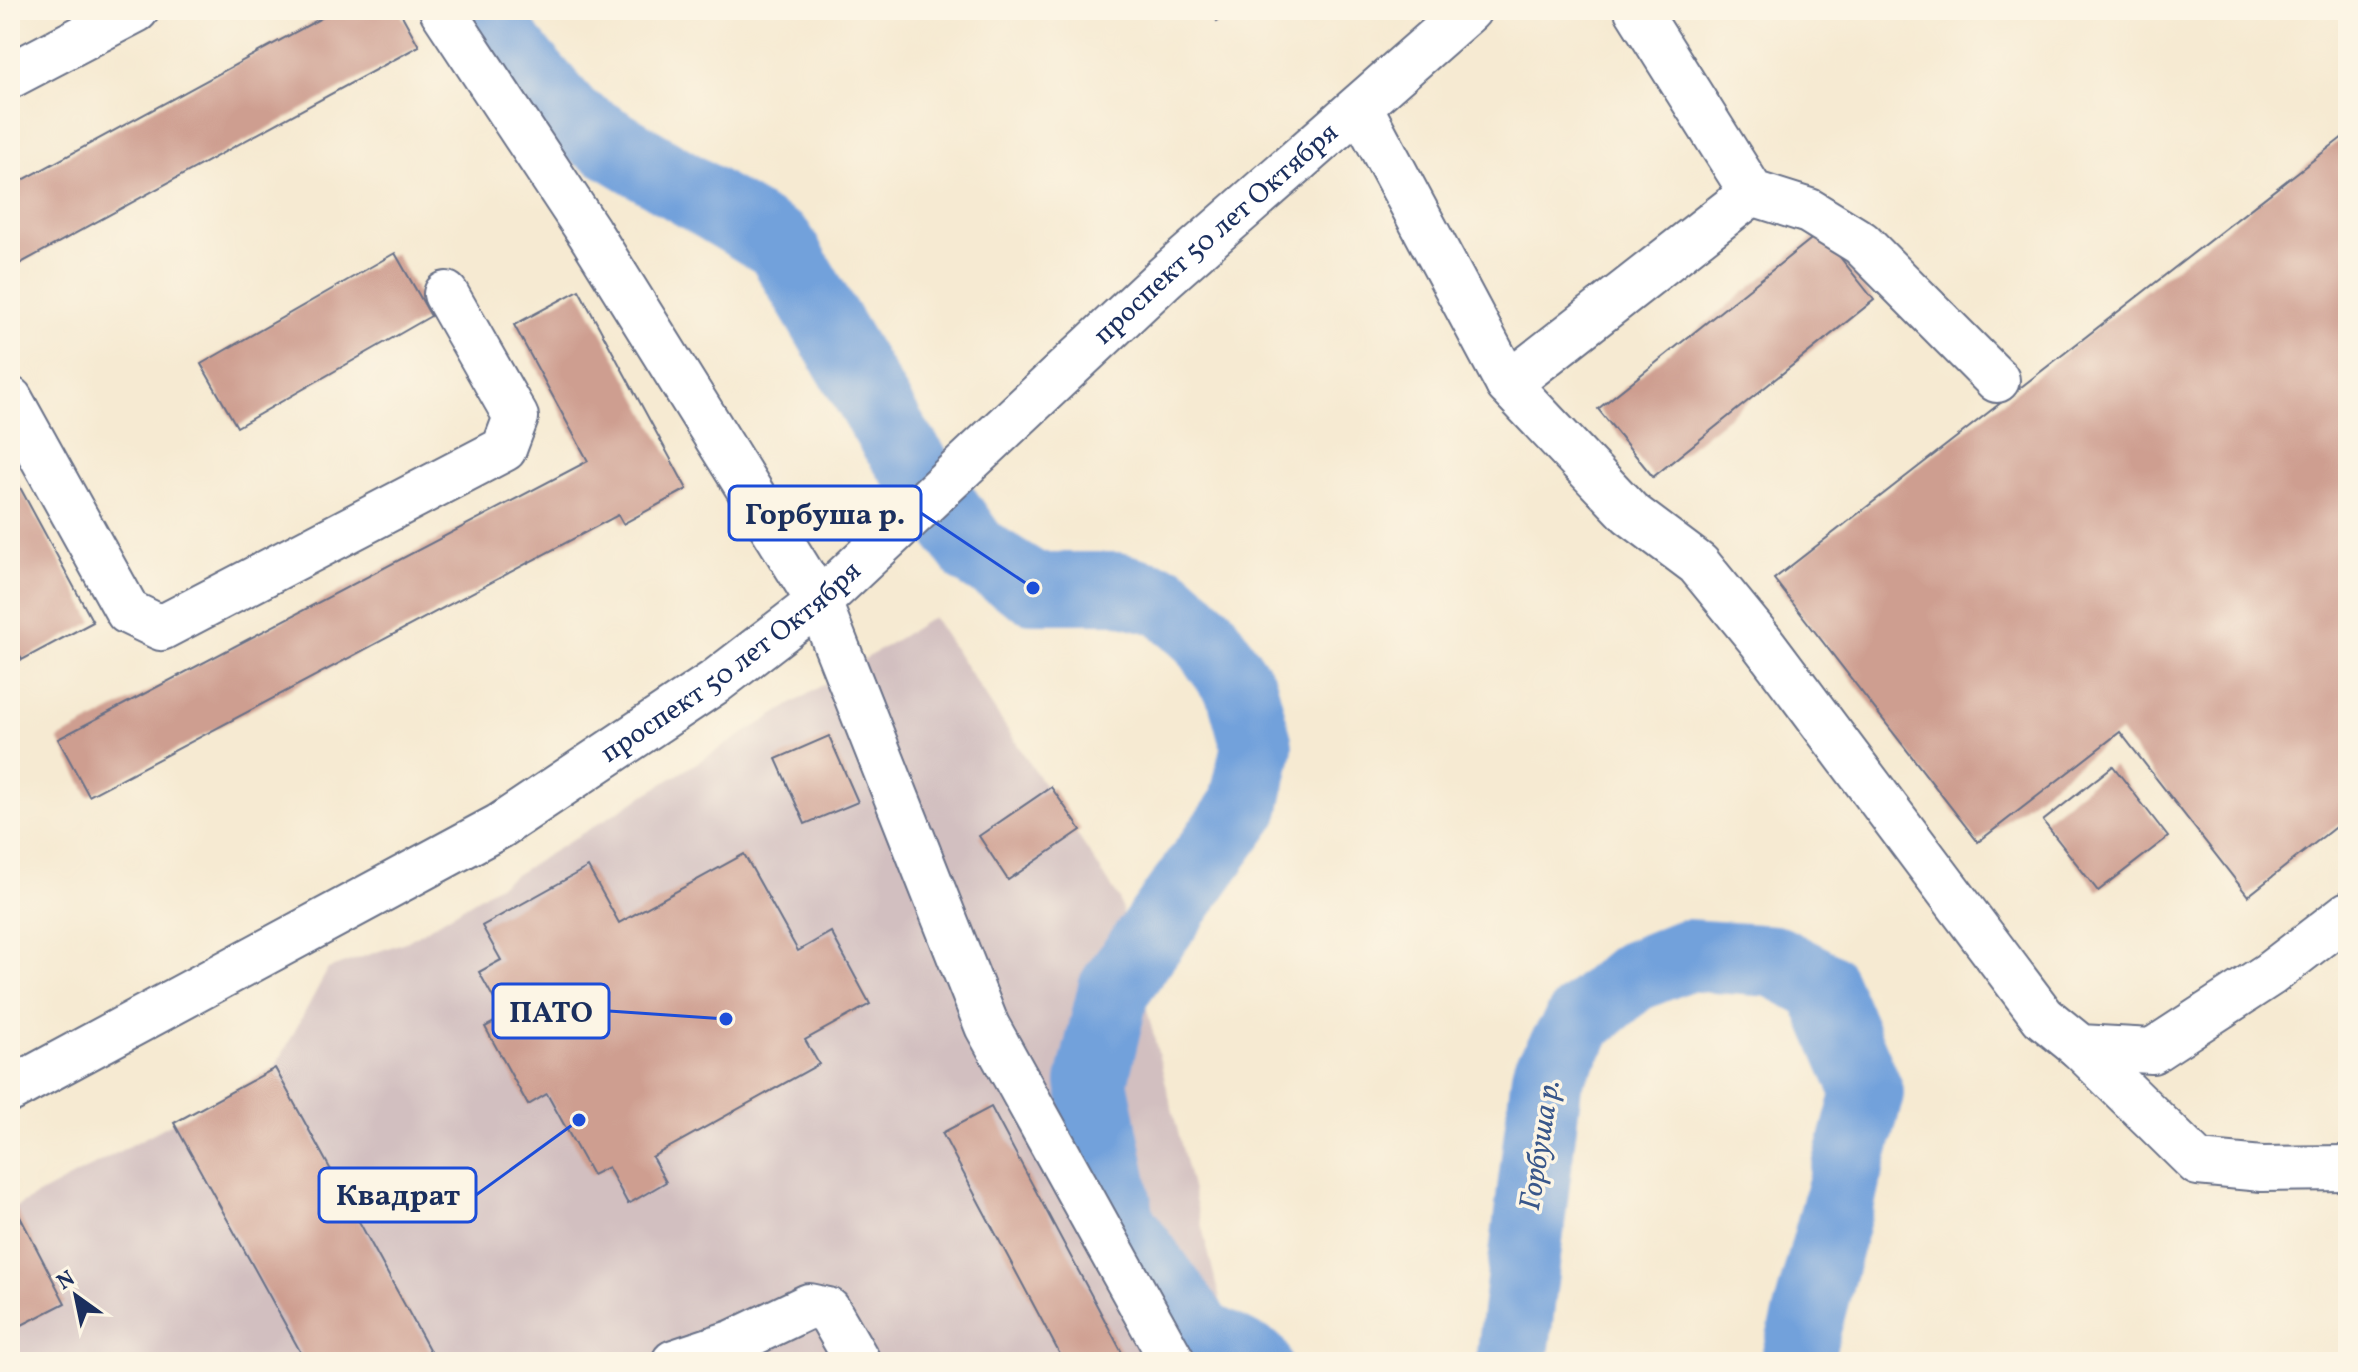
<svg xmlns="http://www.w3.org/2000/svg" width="2358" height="1372" font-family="Vollkorn,serif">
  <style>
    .industrial { fill: #d2bfc0 }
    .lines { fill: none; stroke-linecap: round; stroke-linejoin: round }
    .river { stroke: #72a1db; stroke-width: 72 }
    .building { fill: #ce9e90 }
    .minor-casing { stroke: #687087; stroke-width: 48 }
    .major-casing { stroke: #687087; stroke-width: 48 }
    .minor { stroke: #fff; stroke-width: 44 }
    .major { stroke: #fff; stroke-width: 44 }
    .labels { text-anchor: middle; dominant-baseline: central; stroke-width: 7; stroke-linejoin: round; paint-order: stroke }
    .street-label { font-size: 28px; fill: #1b2f5e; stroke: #fcf5e5 }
    .water-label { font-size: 30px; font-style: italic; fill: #39578a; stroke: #fcf5e5 }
    .leader { fill: none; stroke: #1d4ed8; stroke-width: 3 }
    .callout-dot { fill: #1d4ed8; stroke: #fcf5e5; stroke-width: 3 }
    .callout { fill: #fcf5e5; stroke: #1d4ed8; stroke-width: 3 }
    .callout-label { font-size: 30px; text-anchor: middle; font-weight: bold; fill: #1b2f5e }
  </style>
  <rect width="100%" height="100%" fill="#fcf5e5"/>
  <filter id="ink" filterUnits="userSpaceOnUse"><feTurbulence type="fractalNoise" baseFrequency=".0125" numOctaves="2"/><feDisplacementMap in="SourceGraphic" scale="16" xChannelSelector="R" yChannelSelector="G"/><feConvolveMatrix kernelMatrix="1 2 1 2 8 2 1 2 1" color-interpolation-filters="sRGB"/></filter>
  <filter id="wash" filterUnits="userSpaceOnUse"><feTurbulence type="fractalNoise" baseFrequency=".006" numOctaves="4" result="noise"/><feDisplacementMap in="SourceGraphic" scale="32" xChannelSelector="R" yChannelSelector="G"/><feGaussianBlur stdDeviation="1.8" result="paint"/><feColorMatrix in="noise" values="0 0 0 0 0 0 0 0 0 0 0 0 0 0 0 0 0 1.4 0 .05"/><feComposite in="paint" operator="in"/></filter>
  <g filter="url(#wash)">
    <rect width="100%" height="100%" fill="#f6ead2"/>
    <path class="industrial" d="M933 617 1119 898 1236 1362H10V1210L275 1068 328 969 408 941Z"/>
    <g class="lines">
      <g class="river">
        <path d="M485 10 510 51 571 120 780 245 894 437 974 551 1033 588H1117L1165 601 1204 636 1242 691 1257 746 1244 807 1114 989 1092 1082 1120 1225 1201 1336 1255 1362"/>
        <path d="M1512 1362 1547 1076 1582 1019 1632 977 1686 955 1774 961 1822 986 1868 1093 1796 1362"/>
      </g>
    </g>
    <g id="blocks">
      <g class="building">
        <path d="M336 10H399L419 46 10 269V187Z"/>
        <path d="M1210 10H1233L1217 21Z"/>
        <path d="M2348 133V817L2248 896 2120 732 1978 842 1774 579Z"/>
        <path d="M1820 232 1874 300 1653 477 1598 409Z"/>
        <path d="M395 253 431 316 237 427 201 364Z"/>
        <path d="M579 290 687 489 623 524 618 515 89 796 58 739 588 461 514 325Z"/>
        <path d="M10 469 93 622 22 660 10 638Z"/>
        <path d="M829 736 858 802 805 824 776 759Z"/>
        <path d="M2113 766 2168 837 2098 891 2043 821Z"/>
        <path d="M1051 787 1081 830 1008 880 979 836Z"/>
        <path d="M744 854 798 951 831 932 870 1004 805 1040 819 1064 652 1157 666 1182 628 1204 608 1167 592 1175 547 1094 528 1105 485 1027 504 1017 479 972 501 960 482 926 588 867 619 923Z"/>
        <path d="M275 1068 436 1362H306L174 1123Z"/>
        <path d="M991 1107 1127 1362H1064L942 1133Z"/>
        <path d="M15 1207 65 1303 10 1331V1210Z"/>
      </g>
    </g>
  </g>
  <g filter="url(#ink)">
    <use href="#blocks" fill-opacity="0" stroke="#687087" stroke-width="2"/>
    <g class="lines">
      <g class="minor-casing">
        <g id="minor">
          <path d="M442 10 589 232 819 602 987 1026 1173 1362"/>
          <path d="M1637 10 1752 193 1809 211 1861 243 1997 380"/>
          <path d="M10 76 136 10"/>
          <path d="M1360 107 1508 384 1630 513 1698 564 1761 641 2043 1017 2080 1047 2152 1051 2270 974 2348 914"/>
          <path d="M1508 384 1752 193"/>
          <path d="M10 399 128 612 161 628 504 449 516 417 446 294"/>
          <path d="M2080 1047 2198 1163 2262 1169 2348 1168"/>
          <path d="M674 1362 734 1342 809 1306 828 1310 858 1362"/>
        </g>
      </g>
      <g class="major-casing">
        <g id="major">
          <path id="s1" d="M10 1090 500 826 715 682 819 602 1165 277 1469 10"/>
        </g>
      </g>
      <use href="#minor" class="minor"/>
      <use href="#major" class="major"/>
    </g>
  </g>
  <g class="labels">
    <g class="street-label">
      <text stroke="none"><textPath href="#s1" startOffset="1488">проспект 50 лет Октября</textPath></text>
      <text stroke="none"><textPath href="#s1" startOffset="840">проспект 50 лет Октября</textPath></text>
    </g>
    <g class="water-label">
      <text transform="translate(1541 1145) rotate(-81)">Горбуша р.</text>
    </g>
  </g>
  <path class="leader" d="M1033 588L921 513M726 1019L609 1011M579 1120L476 1195"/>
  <g class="callout-dot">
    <circle cx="1033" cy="588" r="8"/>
    <circle cx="726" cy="1019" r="8"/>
    <circle cx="579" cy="1120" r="8"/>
  </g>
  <g class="callout">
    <rect x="729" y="486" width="192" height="54" rx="8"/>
    <rect x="493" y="984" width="116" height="54" rx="8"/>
    <rect x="319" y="1168" width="157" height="54" rx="8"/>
  </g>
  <g class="callout-label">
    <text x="825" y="524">Горбуша р.</text>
    <text x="551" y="1022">ПАТО</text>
    <text x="398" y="1205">Квадрат</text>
  </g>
  <rect width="2358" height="1372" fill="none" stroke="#fcf5e5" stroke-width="40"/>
  <g transform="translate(76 1296) rotate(327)" stroke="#fcf5e5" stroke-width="6" paint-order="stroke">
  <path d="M0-6L14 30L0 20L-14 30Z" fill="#1b2f5e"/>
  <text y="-12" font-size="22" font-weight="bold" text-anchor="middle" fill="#1b2f5e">N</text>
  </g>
</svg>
